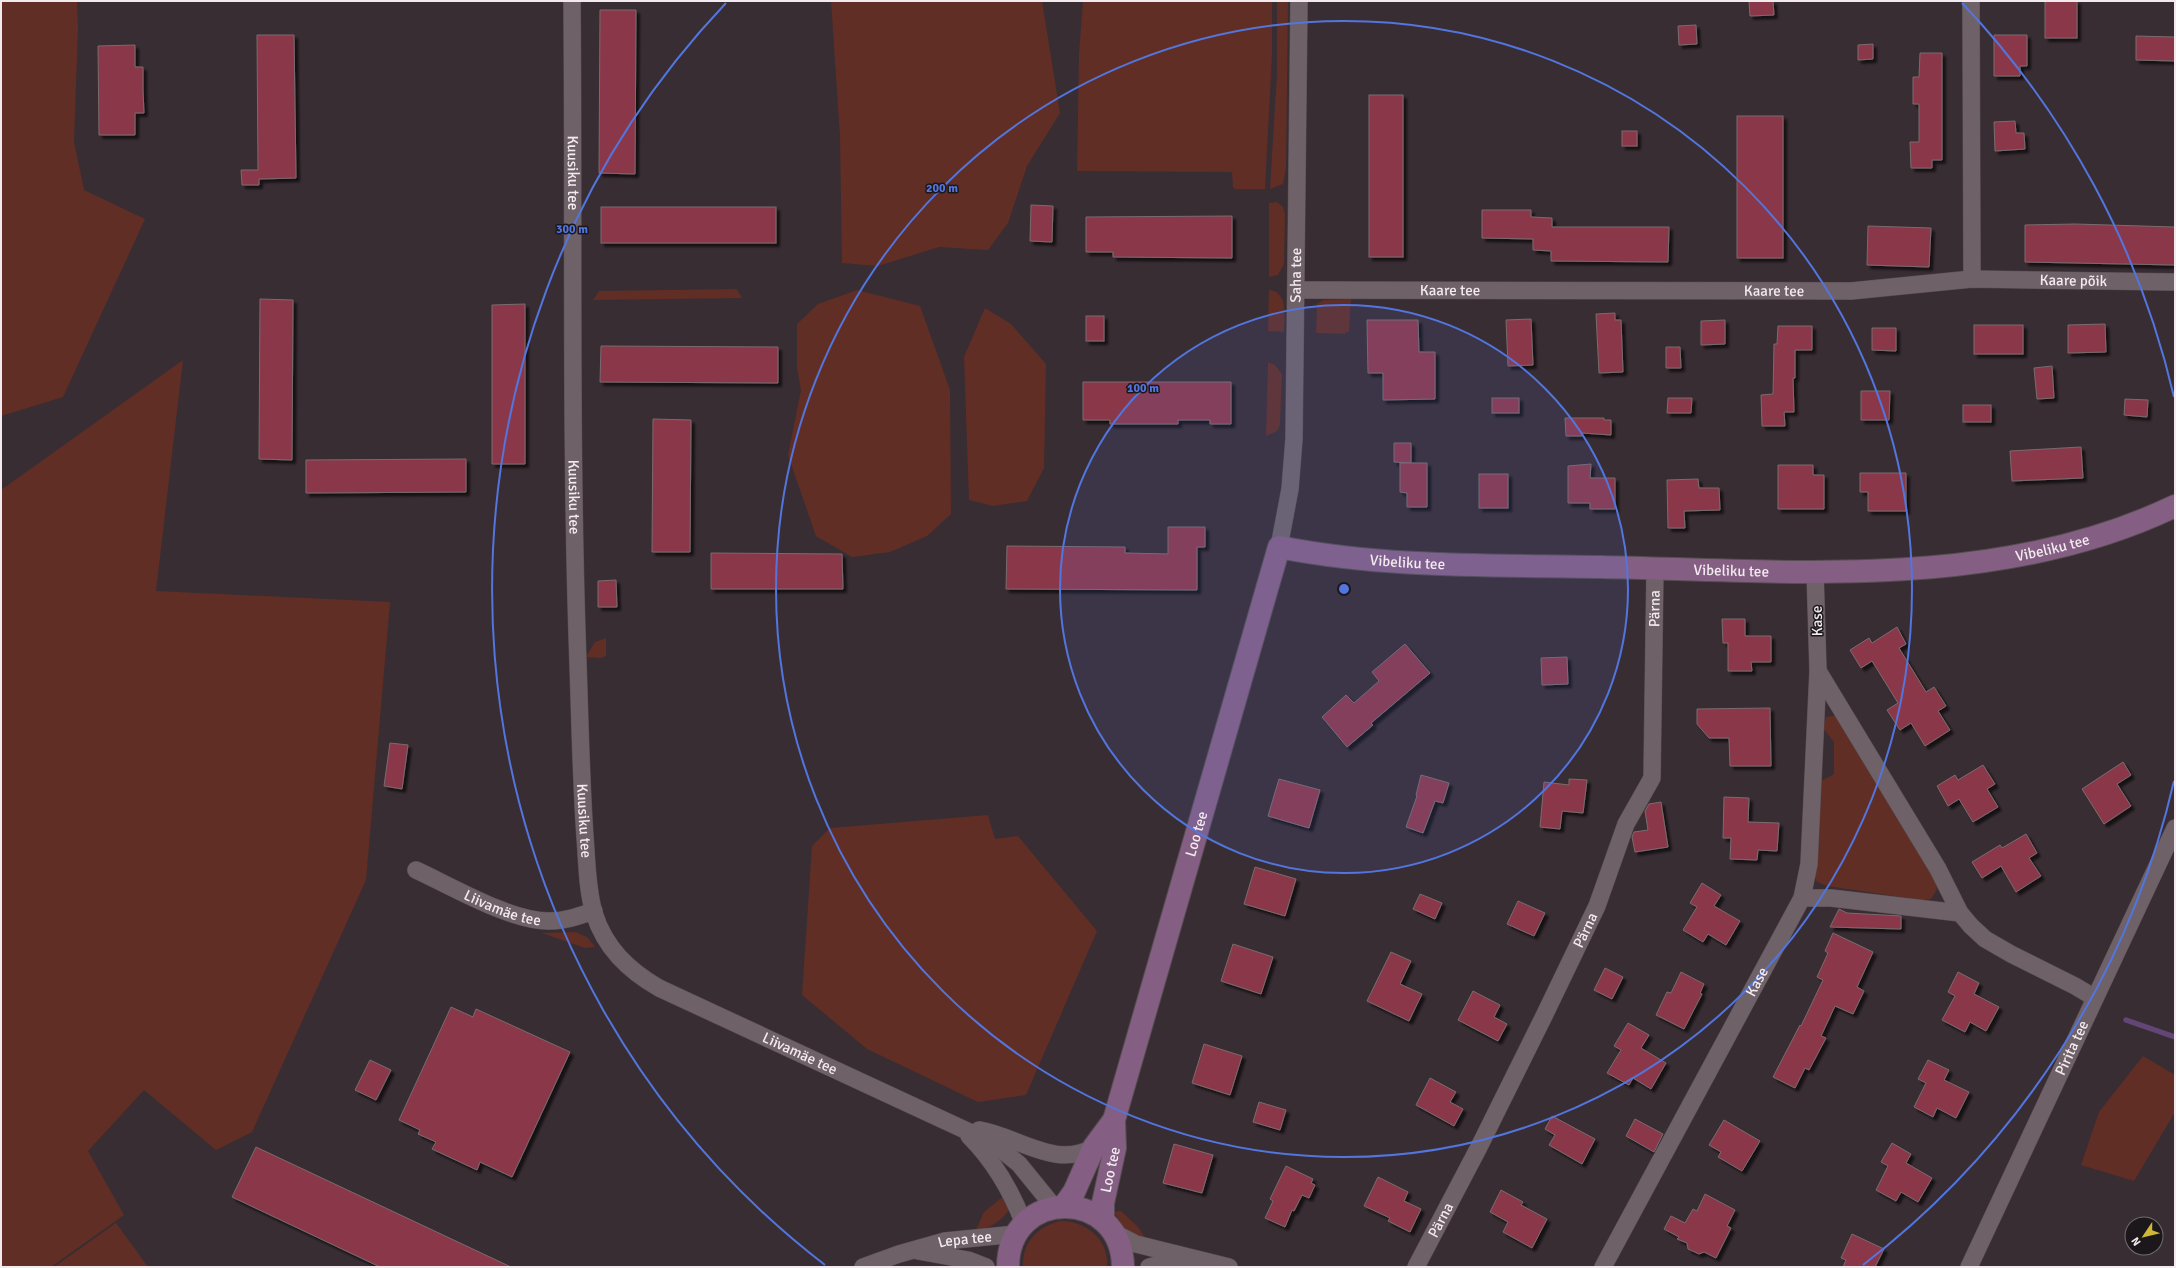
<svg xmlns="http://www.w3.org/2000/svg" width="2176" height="1268" font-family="Signika,sans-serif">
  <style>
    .green { fill: #602e25 }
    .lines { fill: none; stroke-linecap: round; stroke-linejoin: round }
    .stream { stroke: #614676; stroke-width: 5.5 }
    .building { fill: #8a384a; stroke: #7a6b6d; filter: url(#shadow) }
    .street-casing { stroke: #574c52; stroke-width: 18 }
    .secondary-casing { stroke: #574c52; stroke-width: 24 }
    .street { stroke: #6e6168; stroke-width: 17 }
    .secondary { stroke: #845f83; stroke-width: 22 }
    .ring { fill: none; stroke: #5275de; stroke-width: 2 }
    .labels { text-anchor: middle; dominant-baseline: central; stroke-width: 3; stroke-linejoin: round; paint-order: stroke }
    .street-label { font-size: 15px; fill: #f2eaee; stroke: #1c171a }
    .centre { fill: #5275de; stroke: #1c171a; stroke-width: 2 }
    .ring-label { font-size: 12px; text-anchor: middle; font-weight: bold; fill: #5275de; stroke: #1c171a; stroke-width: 3; stroke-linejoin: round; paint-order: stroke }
  </style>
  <defs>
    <filter id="shadow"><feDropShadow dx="3.5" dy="3.5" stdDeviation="1" flood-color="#0009"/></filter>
  </defs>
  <rect width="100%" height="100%" fill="#382d33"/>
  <g class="green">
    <path d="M1 1H77L78 28 74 142 84 190 145 219 63 397 1 416Z"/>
    <path d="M831 1H1042L1060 113 1027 166 1008 223 988 250 939 247 878 266 842 263 840 136Z"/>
    <path d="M1083 1H1272V54L1265 189H1235L1233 187 1232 172 1077 171 1079 54Z"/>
    <path d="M1277 1H1288L1286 167 1283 184 1270 189 1277 73Z"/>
    <path d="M1277 202 1283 207 1285 214 1284 264 1278 275 1269 277V203Z"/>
    <path d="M737 289 742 298 593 300 599 291Z"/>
    <path d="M857 290 920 306 950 390 951 514 927 536 890 552 852 557 816 536 788 455 801 390 797 368V324L818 304Z"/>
    <path d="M1269 290C1289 292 1284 318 1284 332L1268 331Z"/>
    <path d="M1351 299 1349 331 1344 334 1316 333 1317 304 1323 300Z"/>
    <path d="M985 308 1011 324 1046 364 1044 468 1027 501 993 506 969 500 964 357Z"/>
    <path d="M183 360 156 591 390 602 366 880 252 1132 216 1150 144 1090 88 1151 124 1215 51 1267H1V490Z"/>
    <path d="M1268 362 1275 365 1282 374 1280 425 1277 431 1266 436Z"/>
    <path d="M606 638V656L601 658 586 657 595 642Z"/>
    <path d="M1838 715 1934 874 1937 889 1931 899 1921 900 1827 886 1817 882 1812 873 1821 781 1834 774V742L1823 728 1826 717Z"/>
    <path d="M988 815 995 839 1018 836 1097 931 1026 1095 978 1102 867 1049 802 995 812 846 830 828Z"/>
    <path d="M575 932 587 937 595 947 585 948 542 933Z"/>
    <path d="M2143 1056 2175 1075V1112L2134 1181 2081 1165 2099 1112Z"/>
    <path d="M1004 1196 1009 1210C1000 1222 991 1228 976 1230L984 1212Z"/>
    <path d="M1121 1211 1138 1227 1146 1239 1126 1230 1114 1212Z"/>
    <path d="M1060 1221C1086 1221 1109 1239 1107 1267H1023C1022 1242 1037 1227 1060 1221Z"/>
    <path d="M116 1223 148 1267H54Z"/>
  </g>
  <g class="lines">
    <path class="stream" d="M2126 1020 2175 1037"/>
  </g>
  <g class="building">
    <path d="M1749 1H1773L1774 15 1750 16Z"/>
    <rect x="2045" y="1" width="32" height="37"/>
    <path d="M600 10H636L635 174 599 173Z"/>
    <path d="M1696 25 1697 44 1679 45 1678 26Z"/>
    <path d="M257 35H294L296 178 259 179V185H242L241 170H258Z"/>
    <path d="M1994 35H2027V66H2020V76H1994Z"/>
    <path d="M2136 36 2175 37V61L2136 60Z"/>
    <path d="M1873 44V59L1858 60V45Z"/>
    <path d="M135 45V67H143V90L144 113H135V135H99L98 46Z"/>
    <path d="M1920 53H1942V160H1932V168H1911L1910 142H1919V104H1913V77H1919Z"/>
    <rect x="1369" y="95" width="34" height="162"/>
    <rect x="1737" y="116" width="46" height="142"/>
    <path d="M2015 121 2016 133H2024L2025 149 1995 151 1994 122Z"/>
    <rect x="1622" y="131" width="15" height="15"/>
    <path d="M1031 205 1053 206 1052 242 1030 241Z"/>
    <rect x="601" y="207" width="175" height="36"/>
    <path d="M1482 210H1531V217L1552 218V227H1669L1668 262 1551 261V251L1533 250V239L1482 238Z"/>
    <path d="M1232 216V258L1113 257V252H1086V217Z"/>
    <path d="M2075 224 2175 227V265L2025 262V225Z"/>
    <path d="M1868 226 1931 228 1929 267 1867 265Z"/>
    <path d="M260 299 293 300 292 460 259 459Z"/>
    <path d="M525 304V464H492V305Z"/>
    <path d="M1615 313V320H1621L1623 372 1599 373 1596 314Z"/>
    <rect x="1086" y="316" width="18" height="25"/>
    <path d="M1531 319 1533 365 1508 366 1506 320Z"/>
    <path d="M1367 320H1418L1419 352H1435V399L1383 400V373H1368Z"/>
    <path d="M1725 320V344L1701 345V321Z"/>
    <path d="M2105 324 2106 352 2068 353V325Z"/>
    <rect x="1974" y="325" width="49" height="29"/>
    <path d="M1778 326H1812V350H1795V378H1793L1794 412H1784L1785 426H1762L1761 395 1773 394 1774 344H1777Z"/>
    <path d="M1872 328H1896V351L1872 350Z"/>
    <path d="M601 346 778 347V383L600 382Z"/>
    <path d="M1666 347H1680L1681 368H1666Z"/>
    <path d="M2052 366 2054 398 2037 399 2034 368Z"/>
    <path d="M1083 382H1231V424H1210V420H1178V424H1110V420H1083Z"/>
    <path d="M1861 391H1890L1889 420H1861Z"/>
    <rect x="1492" y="398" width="27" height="15"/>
    <path d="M1668 398H1692L1691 413H1667Z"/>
    <path d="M2125 399 2148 400 2147 417 2124 415Z"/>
    <rect x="1963" y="405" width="28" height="17"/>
    <path d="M1565 418H1604V420H1611V435L1582 433V436H1566Z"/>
    <path d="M653 419 691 420 690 552H652Z"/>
    <path d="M1394 443H1411V463L1394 462Z"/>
    <path d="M2081 447 2083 478 2012 481 2010 451Z"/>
    <path d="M466 459V492L306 493V460Z"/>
    <path d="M1400 463H1427V507H1407V493L1400 492Z"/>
    <path d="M1591 464 1590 478H1615V509H1590V503H1568V466Z"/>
    <path d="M1778 465H1813V475H1824V509H1778Z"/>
    <path d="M1860 473H1906V511H1868V492H1860Z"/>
    <rect x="1479" y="474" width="29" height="34"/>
    <path d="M1698 479 1699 488H1719L1720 510 1684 511 1685 528H1668L1667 480Z"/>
    <path d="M1168 527H1205V547H1197V590L1006 589 1007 546 1125 547V553L1168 554Z"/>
    <path d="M711 553 842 554 843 589H711Z"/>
    <path d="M616 580 617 607H598V581Z"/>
    <path d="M1722 619H1745V636H1771V662H1751L1752 671H1728V643H1723Z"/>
    <path d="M1897 627 1906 644 1899 648 1926 692 1934 687 1946 706 1938 711 1950 730 1925 746 1911 723 1900 730 1887 710 1898 703 1872 661 1861 668 1850 650 1869 638 1872 643Z"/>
    <path d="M1405 644 1430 673 1371 723 1373 725 1347 747 1322 717 1346 695 1354 703 1379 681 1372 672Z"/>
    <path d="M1567 657 1568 684 1542 685 1541 658Z"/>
    <path d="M1770 708 1771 766H1730L1729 738H1709L1697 724V709Z"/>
    <path d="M390 743 408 745 402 789 384 786Z"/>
    <path d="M2123 762 2131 775 2117 784 2131 806 2104 824 2082 789Z"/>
    <path d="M1983 765 1995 784 1987 789 1998 807 1973 822 1959 799 1948 806 1937 786 1955 775 1958 780Z"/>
    <path d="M1421 775 1449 783 1443 803 1435 801 1423 833 1406 827 1417 796 1416 795Z"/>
    <path d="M1279 779 1320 790 1309 828 1268 816Z"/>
    <path d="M1569 779 1587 780 1583 813 1562 811 1560 829 1540 827 1544 782 1569 785Z"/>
    <path d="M1724 797 1749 798 1748 822 1779 823 1777 851 1758 850 1757 860 1730 859 1731 838H1723Z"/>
    <path d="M1661 802 1668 847 1635 852 1632 837 1634 832 1648 830 1645 811 1649 804Z"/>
    <path d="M2026 834 2037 853 2029 858 2041 876 2016 892 2001 866 1982 878 1972 862 2000 845 2002 848Z"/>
    <path d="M1255 867 1296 879 1285 916 1244 904Z"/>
    <path d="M1702 883 1721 895 1714 906 1740 921 1726 945 1708 934 1703 942 1683 930 1697 907 1690 903Z"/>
    <path d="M1420 894 1442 903 1435 919 1413 909Z"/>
    <path d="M1518 901 1545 913 1534 936 1507 924Z"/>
    <path d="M1839 909 1847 913 1901 916V929L1830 927Z"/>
    <path d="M1833 933 1873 952 1857 987 1864 991 1853 1014 1835 1006 1821 1036 1826 1038 1809 1070 1805 1068 1795 1088 1773 1077 1800 1025 1801 1026 1823 980 1817 977 1828 953 1825 951Z"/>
    <path d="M1233 944 1273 957 1261 994 1221 981Z"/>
    <path d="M1391 952 1411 961 1400 984 1422 994 1409 1021 1367 1001Z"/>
    <path d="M1605 968 1623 977 1612 999 1594 990Z"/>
    <path d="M1681 972 1704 984 1700 993 1702 994 1684 1029 1656 1015 1667 992 1671 993Z"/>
    <path d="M1958 972 1979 983 1974 994 1999 1007 1986 1031 1970 1022 1965 1032 1942 1020 1955 996 1948 992Z"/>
    <path d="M1473 991 1500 1005 1494 1017 1507 1024 1498 1041 1458 1020Z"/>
    <path d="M451 1007 473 1017 476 1009 570 1052 512 1177 480 1162 477 1170 432 1149 436 1142 418 1134 420 1130 399 1120Z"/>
    <path d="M1628 1023 1649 1035 1641 1048 1666 1063 1651 1089 1633 1078 1629 1085 1607 1073 1621 1050 1614 1046Z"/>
    <path d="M1204 1044 1242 1056 1230 1095 1192 1083Z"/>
    <path d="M370 1060 391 1070 376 1100 355 1090Z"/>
    <path d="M1928 1060 1949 1070 1944 1080 1969 1092 1956 1118 1937 1108 1933 1117 1914 1107 1926 1083 1918 1079Z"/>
    <path d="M1430 1078 1456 1092 1450 1102 1463 1109 1454 1126 1416 1105Z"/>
    <path d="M1259 1102 1286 1110 1280 1130 1253 1122Z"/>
    <path d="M1552 1116 1595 1139 1582 1164 1549 1145 1555 1135 1545 1129Z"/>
    <path d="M1635 1119 1663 1134 1654 1152 1626 1136Z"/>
    <path d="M1724 1120 1760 1141 1742 1171 1718 1157 1721 1152 1709 1145Z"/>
    <path d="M1892 1143 1911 1154 1906 1163 1932 1178 1918 1202 1901 1192 1896 1201 1876 1190 1888 1166 1881 1162Z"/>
    <path d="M1174 1144 1213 1155 1202 1193 1163 1183Z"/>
    <path d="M256 1147 511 1267H380L232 1197Z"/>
    <path d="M1286 1166 1313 1179 1311 1183 1315 1185 1309 1198 1302 1195 1294 1211 1292 1210 1285 1227 1265 1218 1273 1201 1270 1199Z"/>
    <path d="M1378 1177 1408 1192 1404 1201 1421 1209 1410 1232 1388 1221 1390 1218 1364 1206Z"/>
    <path d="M1501 1190 1523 1202 1521 1205 1547 1219 1532 1248 1503 1232 1508 1222 1490 1212Z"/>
    <path d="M1705 1194 1735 1210 1727 1226 1731 1228 1716 1258 1704 1252 1699 1254 1688 1249 1687 1243 1677 1239 1679 1237 1664 1229 1671 1216 1685 1223 1693 1209 1697 1211Z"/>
    <path d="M1852 1234 1884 1249 1875 1267H1843L1846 1260 1841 1258Z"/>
  </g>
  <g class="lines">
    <g class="street-casing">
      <g id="street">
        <path id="s1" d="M572 1C574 222 570 443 578 664 580 722 581 779 585 837 587 862 587 889 594 913 605 948 628 970 659 988L993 1143 1019 1164 1054 1207"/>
        <path d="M1971 1 1972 279"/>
        <path id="s2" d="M1297 290 1851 291 1972 279 2175 282"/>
        <path id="s3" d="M1279 547 1290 489 1294 439 1299 1"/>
        <path d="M1818 671 1938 869 1960 913 1971 926 1985 939 2011 954 2075 986 2095 998"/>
        <path id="s4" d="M416 870C453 887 510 921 549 921 565 921 579 916 594 911"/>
        <path d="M1802 898H1831L1960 913"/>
        <path d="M979 1130C1017 1136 1056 1170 1094 1147"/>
        <path d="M969 1136C995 1162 1011 1190 1024 1224"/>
        <path d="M1113 1232 1136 1244 1229 1267"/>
        <path d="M918 1251 968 1260 986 1267"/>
        <path id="s5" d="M863 1267 899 1254 945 1241 1016 1234"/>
        <path d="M1149 1267 1186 1258"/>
        <path id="s6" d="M1416 1267 1479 1147 1544 1016 1597 906 1626 824 1652 778 1655 568"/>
        <path id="s7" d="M1603 1267 1802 898 1809 864 1818 671 1815 571"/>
        <path id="s8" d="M1969 1267 2175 828"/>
      </g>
    </g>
    <g class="secondary-casing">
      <g id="secondary">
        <path d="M1064 1206 1074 1192 1094 1147 1114 1120"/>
        <path id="s9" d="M1103 1220V1203L1115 1148 1114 1120 1279 547C1385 568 1493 565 1601 567 1792 571 1998 591 2175 506"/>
        <path d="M1008 1267C1008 1187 1122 1187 1123 1267"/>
      </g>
    </g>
    <use href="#street" class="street"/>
    <use href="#secondary" class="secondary"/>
  </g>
  <circle cx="1344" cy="589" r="284" fill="#5275de" fill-opacity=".12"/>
  <g class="ring">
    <circle cx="1344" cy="589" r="284"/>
    <circle cx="1344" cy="589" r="568"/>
    <path d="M2174 781A852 852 0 0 1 1863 1265M825 1265A852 852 0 0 1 726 3M1962 3A852 852 0 0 1 2174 397"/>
  </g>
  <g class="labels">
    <g class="street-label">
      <text stroke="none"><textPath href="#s1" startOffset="172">Kuusiku tee</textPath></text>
      <text stroke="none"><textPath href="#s3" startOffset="273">Saha tee</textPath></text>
      <text stroke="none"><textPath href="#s2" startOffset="777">Kaare põik</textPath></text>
      <text stroke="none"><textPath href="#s2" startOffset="153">Kaare tee</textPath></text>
      <text stroke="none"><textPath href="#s2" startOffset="477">Kaare tee</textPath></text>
      <text stroke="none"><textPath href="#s1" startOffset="496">Kuusiku tee</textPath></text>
      <text stroke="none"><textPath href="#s9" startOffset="1474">Vibeliku tee</textPath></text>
      <text stroke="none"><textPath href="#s9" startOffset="827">Vibeliku tee</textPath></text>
      <text stroke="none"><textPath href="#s9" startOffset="1151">Vibeliku tee</textPath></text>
      <text stroke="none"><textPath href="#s6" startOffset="713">Pärna</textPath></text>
      <text transform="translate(1817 621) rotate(-91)">Kase</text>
      <text stroke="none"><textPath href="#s1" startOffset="820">Kuusiku tee</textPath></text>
      <text stroke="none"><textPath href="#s9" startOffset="399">Loo tee</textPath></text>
      <text stroke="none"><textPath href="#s4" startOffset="95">Liivamäe tee</textPath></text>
      <text stroke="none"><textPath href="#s6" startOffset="377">Pärna</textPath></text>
      <text stroke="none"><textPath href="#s7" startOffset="324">Kase</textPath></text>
      <text stroke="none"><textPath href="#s8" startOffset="242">Pirita tee</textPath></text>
      <text stroke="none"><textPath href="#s1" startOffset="1170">Liivamäe tee</textPath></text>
      <text stroke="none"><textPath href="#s9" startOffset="51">Loo tee</textPath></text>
      <text stroke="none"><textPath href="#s6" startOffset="53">Pärna</textPath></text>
      <text stroke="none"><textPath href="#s5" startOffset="106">Lepa tee</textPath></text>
    </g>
  </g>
  <circle cx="1344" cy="589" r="6" class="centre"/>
  <g class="ring-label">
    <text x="942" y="192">200 m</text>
    <text x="572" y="233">300 m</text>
    <text x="1143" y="392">100 m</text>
  </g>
  <rect width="2176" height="1268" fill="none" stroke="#f2eaee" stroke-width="4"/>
  <g transform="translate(2144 1236) rotate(235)"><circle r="19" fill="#1c171a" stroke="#726b6f"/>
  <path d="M0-3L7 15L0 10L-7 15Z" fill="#ceb837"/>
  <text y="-6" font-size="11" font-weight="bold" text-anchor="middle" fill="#f2eaee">N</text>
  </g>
</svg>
